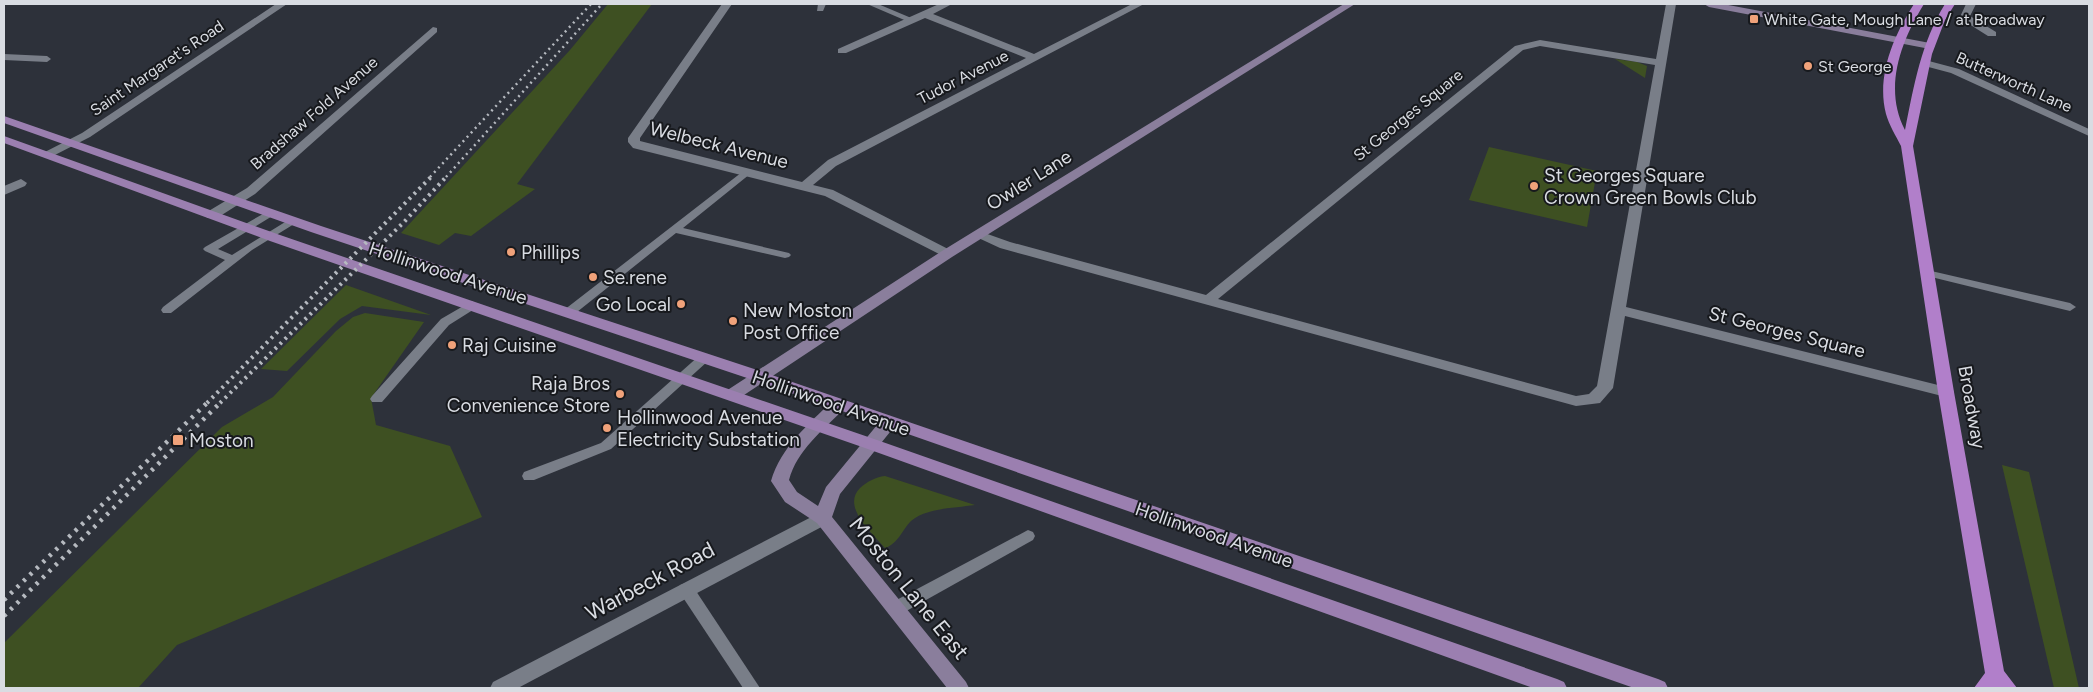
<svg xmlns="http://www.w3.org/2000/svg" width="2093" height="692" font-family="Figtree,sans-serif">
  <style>
    .green { fill: #3e5022 }
    .lines { fill: none; stroke-linecap: round; stroke-linejoin: round }
    .lane { fill: #797e88; fill-rule: evenodd }
    .street { fill: #797e88; fill-rule: evenodd }
    .secondary { fill: #8a7e9c; fill-rule: evenodd }
    .primary { fill: #9b7fb0; fill-rule: evenodd }
    .highway { fill: #b17fca; fill-rule: evenodd }
    .rail-far2 { stroke: #b6bac0; stroke-width: 2.5; stroke-dasharray: 2 4; stroke-linecap: butt }
    .rail-far1 { stroke: #b6bac0; stroke-width: 4; stroke-dasharray: 2.5 4.5; stroke-linecap: butt }
    .rail { stroke: #b6bac0; stroke-width: 4.5; stroke-dasharray: 3 6; stroke-linecap: butt }
    .poi-dot { fill: #f0a27a; stroke: #17191d; stroke-width: 2 }
    .labels { text-anchor: middle; dominant-baseline: central; stroke-width: 4; stroke-linejoin: round; paint-order: stroke }
    .far-poi-label { font-size: 16px; fill: #d9dce2; stroke: #17191d; text-anchor: start }
    .far-street-label { font-size: 16px; fill: #d9dce2; stroke: #17191d }
    .street-label { font-size: 19px; fill: #d9dce2; stroke: #17191d }
    .poi-label { font-size: 19px; fill: #d9dce2; stroke: #17191d; text-anchor: start }
    .near-street-label { font-size: 22px; fill: #d9dce2; stroke: #17191d }
  </style>
  <rect width="100%" height="100%" fill="#2d313a"/>
  <g class="green">
    <path d="M608 4H652L517 184 535 189 471 236 455 233 439 245 401 233 570 50Z"/>
    <path d="M1615 59 1637 62 1647 66 1645 78Z"/>
    <path d="M1489 147 1597 171 1587 227 1469 200Z"/>
    <path d="M346 285 431 315 362 306 340 319 287 371 261 369Z"/>
    <path d="M365 313 424 322 371 398 376 425 450 446 482 517 177 645 138 688H4V643L222 427 273 397 336 331 353 317Z"/>
    <path d="M2002 465 2029 472 2079 688H2054Z"/>
    <path d="M885 476 975 505C955 508 926 508 911 521 902 530 898 544 885 548 873 534 841 507 860 488 867 482 875 477 885 476Z"/>
  </g>
  <g class="lines">
    <g class="lane">
      <path d="M818 4H826L823 11H817Z"/>
      <path d="M867 4H878L916 20 909 22Z"/>
      <path d="M4 54 47 56 51 59 47 62 4 60Z"/>
      <path d="M746 169 750 170V174L683 228 789 253 791 255 789 257 785 258 676 233 572 316H564L562 313 564 310Z"/>
      <path d="M270 210 274 211 275 213 274 215 218 249 232 255 290 219H298L299 221 252 250 171 313H163L161 310 163 307 225 260 205 251 203 249 205 247Z"/>
      <path d="M1927 270 2070 303 2076 307 2070 311 1923 275 1921 273 1923 271Z"/>
      <path d="M472 301 478 305 476 308 449 325 382 402H372L370 399 372 396 441 319Z"/>
      <path d="M704 354 710 358 708 361 611 449 534 480H524L522 476 524 472 601 443 700 355Z"/>
      <path d="M1028 530 1033 532 1035 536 1033 540 901 614 895 615 889 614 887 609 889 604Z"/>
      <path d="M686 583 692 585 760 688H743L680 593 678 589 680 585Z"/>
    </g>
    <g class="street">
      <path d="M276 4H287L90 137 51 157H43L41 154 82 133Z"/>
      <path d="M722 4H732L640 138V141L802 182 828 160 1026 58 925 18 846 53H838V49L939 4H952L933 14 1034 54 1132 4H1144L836 166 813 185 833 190 952 251 954 254 947 258 825 196 633 148 628 142V138Z"/>
      <path d="M1666 4H1676L1626 307 1946 387 1952 388 1954 392 1952 396 1946 397 1625 316 1613 388 1600 403 1576 406 1000 248 972 235 979 231 1010 242 1206 295 1515 46 1540 40 1656 59ZM1540 46 1655 65 1597 386 1589 394 1576 396 1218 299 1523 50Z"/>
      <path d="M1966 4H1976L1970 16 1996 32V36H1988L1961 19 1960 17Z"/>
      <path d="M433 27 437 28V32L255 194 217 218H207L206 215 207 212 247 188Z"/>
      <path d="M1925 60 1959 69 2089 129V136L1951 73 1921 65V61Z"/>
      <path d="M21 179 27 183 25 186 4 195V186Z"/>
      <path d="M823 511 829 513 832 518 829 523 518 688H490L493 682Z"/>
    </g>
    <g class="secondary">
      <path d="M1344 4H1355L952 257 738 399H726L724 395 726 391 942 251Z"/>
      <path d="M1704 4H1723L1930 43 1935 46 1930 49 1709 7Z"/>
      <path d="M838 400 844 401 846 405 844 409C823 430 797 450 789 480L797 492 818 506 826 487 882 419H894L896 423 894 427 840 494 832 517 966 682 969 688H947L817 523 785 502 771 481C781 447 808 425 832 401Z"/>
    </g>
    <g class="primary">
      <path d="M4 116 321 226 766 373 1658 679 1665 682 1668 688H1634L756 381 311 232 4 123Z"/>
      <path d="M4 136 280 235 877 440 1557 679 1564 682 1567 688H1533L865 448 270 241 4 143Z"/>
    </g>
    <path class="highway" d="M1914 4H1924C1901 41 1883 88 1905 130 1914 85 1921 43 1945 4H1955L1945 20 1932 54 1913 146 1954 392 2004 671 2017 688H1974L1985 673 1938 392 1901 146C1896 136 1889 125 1886 114 1876 76 1894 35 1914 4Z"/>
    <g class="rail-far2">
      <path d="M430 177 591 4"/>
      <path d="M446 177 602 4"/>
    </g>
    <g class="rail-far1">
      <path d="M207 403 432 176"/>
      <path d="M220 403 404 222 447 176"/>
    </g>
    <g class="rail">
      <path d="M4 600 208 402"/>
      <path d="M4 616 221 402"/>
    </g>
  </g>
  <g class="poi-dot">
    <rect x="1749" y="14" width="10" height="10" rx="2.5"/>
    <circle cx="1808" cy="66" r="5"/>
    <circle cx="1534" cy="186" r="5"/>
    <circle cx="511" cy="252" r="5"/>
    <circle cx="593" cy="277" r="5"/>
    <circle cx="681" cy="304" r="5"/>
    <circle cx="733" cy="321" r="5"/>
    <circle cx="452" cy="345" r="5"/>
    <circle cx="620" cy="394" r="5"/>
    <circle cx="607" cy="428" r="5"/>
    <rect x="172" y="434" width="12" height="12" rx="2.5"/>
  </g>
  <g class="labels">
    <g class="far-poi-label">
      <text x="1764" y="19">White Gate, Mough Lane / at Broadway</text>
      <text x="1818" y="66">St George</text>
    </g>
    <g class="far-street-label">
      <text transform="translate(157 68) rotate(-34)">Saint Margaret's Road</text>
      <text transform="translate(963 77) rotate(-27)">Tudor Avenue</text>
      <text transform="translate(2014 82) rotate(24)">Butterworth Lane</text>
      <text transform="translate(314 113) rotate(-41)">Bradshaw Fold Avenue</text>
      <text transform="translate(1408 115) rotate(-39)">St Georges Square</text>
    </g>
    <g class="street-label">
      <text transform="translate(719 145) rotate(14)">Welbeck Avenue</text>
      <text transform="translate(1029 180) rotate(-32)">Owler Lane</text>
      <text transform="translate(448 273) rotate(18)">Hollinwood Avenue</text>
      <text transform="translate(1787 332) rotate(14)">St Georges Square</text>
      <text transform="translate(831 403) rotate(19)">Hollinwood Avenue</text>
      <text transform="translate(1972 407) rotate(80)">Broadway</text>
      <text transform="translate(1214 535) rotate(19)">Hollinwood Avenue</text>
    </g>
    <g class="poi-label">
      <text x="1544" y="175">St Georges Square<tspan x="1544" dy="22">Crown Green Bowls Club</tspan></text>
      <text x="521" y="252">Phillips</text>
      <text x="603" y="277">Se.rene</text>
      <text x="671" y="304" text-anchor="end">Go Local</text>
      <text x="743" y="310">New Moston<tspan x="743" dy="22">Post Office</tspan></text>
      <text x="462" y="345">Raj Cuisine</text>
      <text x="610" y="383" text-anchor="end">Raja Bros<tspan x="610" dy="22">Convenience Store</tspan></text>
      <text x="617" y="417">Hollinwood Avenue<tspan x="617" dy="22">Electricity Substation</tspan></text>
      <text x="189" y="440">Moston</text>
    </g>
    <g class="near-street-label">
      <text transform="translate(650 581) rotate(-28)">Warbeck Road</text>
      <text transform="translate(909 588) rotate(51)">Moston Lane East</text>
    </g>
  </g>
  <rect width="2093" height="692" fill="none" stroke="#d9dce2" stroke-width="10"/>
</svg>
